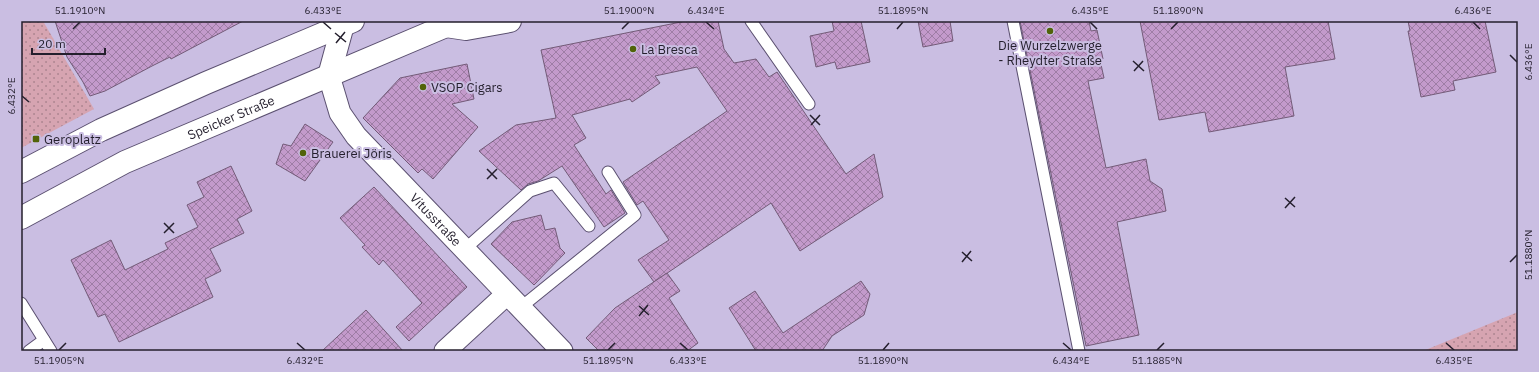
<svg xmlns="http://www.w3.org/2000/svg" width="1539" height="372" font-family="'IBM Plex Sans',sans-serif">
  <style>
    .green { fill: url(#green-dots) }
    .building { fill: url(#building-cross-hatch); stroke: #735b78 }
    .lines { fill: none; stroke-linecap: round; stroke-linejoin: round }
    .lane-casing { stroke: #5b5070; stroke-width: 13 }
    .street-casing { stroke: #5b5070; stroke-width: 23 }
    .secondary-casing { stroke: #5b5070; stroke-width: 24 }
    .primary-casing { stroke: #5b5070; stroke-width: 24 }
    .lane { stroke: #fff; stroke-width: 11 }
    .street { stroke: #fff; stroke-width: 21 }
    .secondary { stroke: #fff; stroke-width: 22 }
    .primary { stroke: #fff; stroke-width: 22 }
    .ticks { fill: none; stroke: #241f2d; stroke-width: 1.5 }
    .poi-dot { fill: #516309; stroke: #cabee2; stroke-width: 1.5 }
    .labels { text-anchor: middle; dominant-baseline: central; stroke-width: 4; stroke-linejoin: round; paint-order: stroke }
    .poi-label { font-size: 13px; fill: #241f2d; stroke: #cabee2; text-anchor: start }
    .street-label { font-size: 13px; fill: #241f2d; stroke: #cabee2 }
    .neatline { fill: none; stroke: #241f2d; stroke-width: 1.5 }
    .ticks-label { font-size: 10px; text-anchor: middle; fill: #241f2d }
  </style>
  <defs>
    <pattern id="green-dots" width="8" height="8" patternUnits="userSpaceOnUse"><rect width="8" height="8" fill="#d6a4b1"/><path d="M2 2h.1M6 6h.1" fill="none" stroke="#ad8590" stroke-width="1.8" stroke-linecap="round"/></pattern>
    <pattern id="building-cross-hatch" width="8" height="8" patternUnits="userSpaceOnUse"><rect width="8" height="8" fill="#c39acb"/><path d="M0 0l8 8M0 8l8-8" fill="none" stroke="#9e7da5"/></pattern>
  </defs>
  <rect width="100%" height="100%" fill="#cabee2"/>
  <g class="green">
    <path d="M21 21H43L94 109 21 148Z"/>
    <path d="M1518 312V351H1423Z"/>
  </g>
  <g class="building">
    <path d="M55 21H243L171 59 170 57 152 66 105 91 90 96 83 82 67 57Z"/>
    <path d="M686 21H718L724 49 734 63 756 59 769 77 777 72 846 174 874 154 883 197 800 251 771 203 654 282 638 260 669 240 643 201 637 205 623 182 727 111 697 67 655 76 660 83 632 102 630 99 572 115 586 138 574 145 606 194 611 190 625 213 604 227 562 166 538 181 528 184 521 190 479 151 516 125 556 118 541 50Z"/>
    <path d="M832 21H861L870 62 837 69 835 62 816 67 810 36 834 31Z"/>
    <path d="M918 21H950L953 41 923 47Z"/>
    <path d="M1020 21H1089L1091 31 1097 30 1103 59 1100 60 1104 78 1088 81 1106 168 1146 159 1150 181 1162 189 1166 211 1117 222 1139 335 1086 346Z"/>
    <path d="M1140 21H1328L1335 59 1285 67 1294 116 1209 132 1205 112 1159 120Z"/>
    <path d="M1408 21H1485L1496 72 1453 81 1455 90 1421 97 1408 31H1410Z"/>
    <path d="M467 64 474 99 452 104 478 127 433 179 422 169 418 173 363 118 400 78Z"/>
    <path d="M305 124 333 142 305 181 276 164 283 144 291 146Z"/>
    <path d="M231 166 252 211 237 219 244 233 210 249 221 271 205 279 213 297 119 342 105 314 98 317 71 260 111 240 125 270 168 249 165 243 198 227 187 205 204 197 197 182Z"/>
    <path d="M374 187 467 287 409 341 396 327 422 303 383 260 379 265 362 247 365 245 340 218Z"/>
    <path d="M541 215 545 230 555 228 560 248 565 253 534 285 491 244 512 222Z"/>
    <path d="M667 273 680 291 669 298 698 343 687 351H599L586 338 615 308Z"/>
    <path d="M861 281 870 294 864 315 832 336 822 351H756L729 308 755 291 783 333Z"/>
    <path d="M366 310 403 351H322Z"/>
  </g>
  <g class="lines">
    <g class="lane-casing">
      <g id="lane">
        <path d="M751 21 809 104"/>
        <path d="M1013 21 1079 351"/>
        <path d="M465 249 530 191 554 183 589 226"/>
        <path d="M21 303 51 351"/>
        <path d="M520 308 635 215 608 172"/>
        <path d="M29 351 44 340"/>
      </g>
    </g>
    <g class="street-casing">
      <g id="street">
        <path id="s1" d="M329 76 340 113 356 136 562 351"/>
        <path d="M445 351 507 294"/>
      </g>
    </g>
    <g class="secondary-casing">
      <g id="secondary">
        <path d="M446 26 466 29 510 21"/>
        <path d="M329 76 344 21"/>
      </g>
    </g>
    <g class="primary-casing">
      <g id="primary">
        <path d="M21 172 101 130 206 83 353 21"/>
        <path id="s2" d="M21 218 125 162 446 26 456 21"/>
      </g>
    </g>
    <use href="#lane" class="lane"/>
    <use href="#street" class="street"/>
    <use href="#secondary" class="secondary"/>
    <use href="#primary" class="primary"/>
  </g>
  <path class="ticks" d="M323 22 331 29M706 22 714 29M1090 22 1097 29M1473 22 1480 29M73 29 80 22M622 29 629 22M897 29 903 22M1171 29 1178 22M335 33 346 42M336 43 345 32M1510 55 1517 62M1133 61 1144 71M1134 71 1143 61M22 96 29 102M810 115 820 125M811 125 820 115M487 169 497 179M487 179 497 169M1285 198 1295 207M1285 208 1295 197M164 223 174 233M164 233 174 223M962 252 972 261M962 262 971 251M1510 262 1517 255M639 306 649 315M639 316 648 305M297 343 305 350M680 343 688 350M1063 343 1071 350M1446 343 1454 350M59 350 66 343M608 350 615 343M883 350 889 343M1157 350 1164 343"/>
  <g class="poi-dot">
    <circle cx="1050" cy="31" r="4"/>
    <circle cx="633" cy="49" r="4"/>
    <circle cx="423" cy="87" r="4"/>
    <rect x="32" y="135" width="8" height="8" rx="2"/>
    <circle cx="303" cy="153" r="4"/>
  </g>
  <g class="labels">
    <g class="poi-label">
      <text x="1050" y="45" text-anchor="middle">Die Wurzelzwerge<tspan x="1050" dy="15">- Rheydter Straße</tspan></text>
      <text x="641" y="49">La Bresca</text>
      <text x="431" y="87">VSOP Cigars</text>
      <text x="44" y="139">Geroplatz</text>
      <text x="311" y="153">Brauerei Jöris</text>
    </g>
    <g class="street-label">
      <text stroke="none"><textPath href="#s2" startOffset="233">Speicker Straße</textPath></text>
      <text stroke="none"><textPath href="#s1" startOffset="182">Vitusstraße</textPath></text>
    </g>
  </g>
  <rect width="1539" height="372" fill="none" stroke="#cabee2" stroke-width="44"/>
  <path d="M32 48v6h73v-6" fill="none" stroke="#241f2d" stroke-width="2"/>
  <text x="38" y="48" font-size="12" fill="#241f2d" stroke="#cabee2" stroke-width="3" paint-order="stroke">20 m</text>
  <rect x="22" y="22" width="1495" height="328" class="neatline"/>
  <g class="ticks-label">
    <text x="80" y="14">51.1910°N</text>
    <text x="323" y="14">6.433°E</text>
    <text x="629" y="14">51.1900°N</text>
    <text x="706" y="14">6.434°E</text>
    <text x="903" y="14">51.1895°N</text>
    <text x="1090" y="14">6.435°E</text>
    <text x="1178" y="14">51.1890°N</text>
    <text x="1473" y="14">6.436°E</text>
    <text transform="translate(1528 62) rotate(-90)" y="4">6.436°E</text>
    <text transform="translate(11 96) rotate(-90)" y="4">6.432°E</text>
    <text transform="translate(1528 255) rotate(-90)" y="4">51.1880°N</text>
    <text x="59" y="364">51.1905°N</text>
    <text x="305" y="364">6.432°E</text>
    <text x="608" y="364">51.1895°N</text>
    <text x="688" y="364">6.433°E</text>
    <text x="883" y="364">51.1890°N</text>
    <text x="1071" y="364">6.434°E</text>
    <text x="1157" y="364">51.1885°N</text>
    <text x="1454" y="364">6.435°E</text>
  </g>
</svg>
